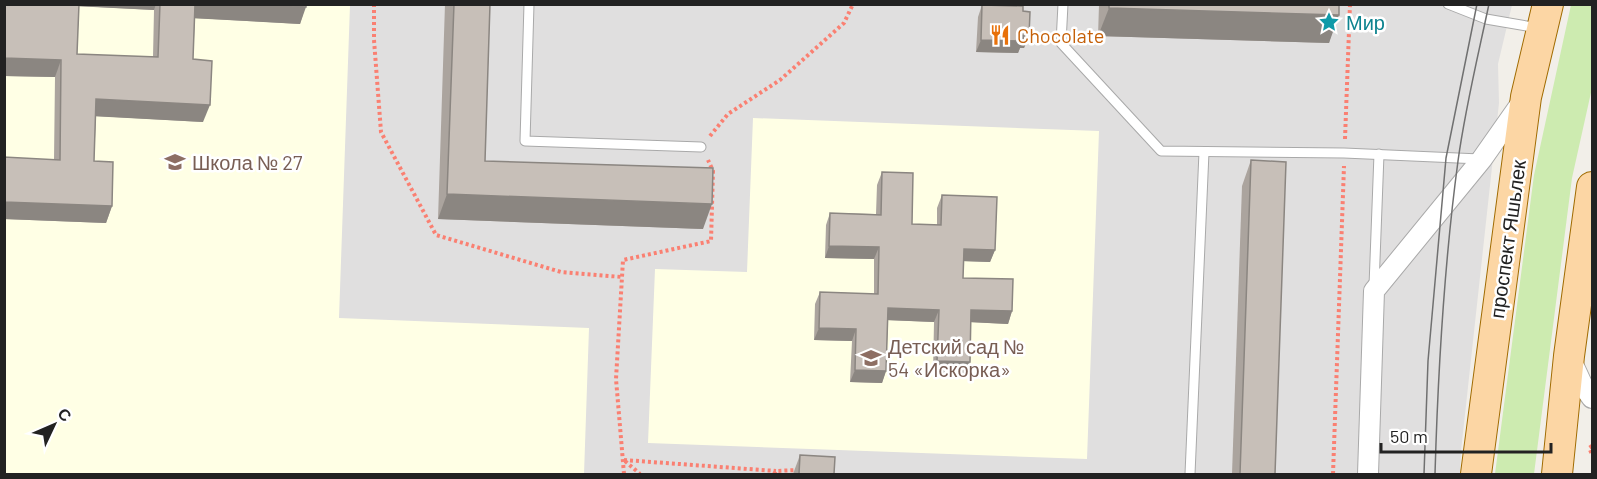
<svg xmlns="http://www.w3.org/2000/svg" width="1597" height="479" font-family="Barlow,sans-serif">
  <style>
    .residential { fill: #e0dfdf }
    .education { fill: #ffffe5 }
    .grass { fill: #cdebb0 }
    .lines { fill: none; stroke-linecap: round; stroke-linejoin: round }
    .service-casing { stroke: #a9a9a9; stroke-width: 11 }
    .minor-casing { stroke: #a9a9a9; stroke-width: 22 }
    .primary-casing { stroke: #a06b00; stroke-width: 32 }
    .path { stroke: #fa8072; stroke-width: 4; stroke-dasharray: 3 3; stroke-linecap: butt }
    .service { stroke: #fff; stroke-width: 9 }
    .minor { stroke: #fff; stroke-width: 20 }
    .primary { stroke: #fcd6a4; stroke-width: 30 }
    .tram { stroke: #707070; stroke-width: 1.5 }
    .wall { fill: #aba49e; fill-rule: evenodd }
    .shaded-wall { fill: #8b8681 }
    .building { fill: #c7bfb8; stroke: #8b8681; stroke-width: 1.5 }
    .labels { text-anchor: middle; dominant-baseline: central; stroke-width: 5; stroke-linejoin: round; paint-order: stroke }
    .culture-label { font-size: 20px; fill: #0d838f; stroke: #fff; text-anchor: start }
    .food-label { font-size: 20px; fill: #c56008; stroke: #fff; text-anchor: start }
    .education-label { font-size: 20px; fill: #785e54; stroke: #fff; text-anchor: start }
    .street-label { font-size: 20px; fill: #222; stroke: #fff }
  </style>
  <rect width="100%" height="100%" fill="#f2efe9"/>
  <path class="residential" d="M4 5H1512L1498 64 1499 103 1461 451 1460 474H5Z"/>
  <g class="education">
    <path d="M4 5H350L339 318 589 328 584 474H5Z"/>
    <path d="M753 118 1099 131 1087 459 648 443 655 269 747 272Z"/>
  </g>
  <path class="grass" d="M1571 5H1592V88L1572 178 1534 474H1495L1534 175Z"/>
  <g class="lines">
    <g class="service-casing">
      <g id="service">
        <path d="M529 4 525 141 701 147"/>
        <path d="M1063 4 1061 43 1161 151 1344 153 1480 159"/>
        <path d="M1448 4 1486 19 1538 28"/>
        <path d="M1374 286 1379 154"/>
        <path d="M1190 474 1204 152"/>
      </g>
    </g>
    <g class="minor-casing">
      <g id="minor">
        <path d="M1570 358 1582 384 1592 398"/>
        <path d="M1368 474 1374 291 1482 159 1522 102"/>
      </g>
    </g>
    <g class="primary-casing">
      <g id="primary">
        <path d="M1476 474 1526 97 1548 4"/>
        <path d="M1557 474 1569 356 1592 187"/>
      </g>
    </g>
    <g class="path">
      <path d="M374 4V40L381 132 436 235 561 272 622 277"/>
      <path d="M710 136 728 114 780 80 844 23 853 4"/>
      <path d="M1345 139 1350 4"/>
      <path d="M1592 446 1589 448 1592 454"/>
      <path d="M624 460 776 471"/>
      <path d="M625 461 640 474"/>
      <path d="M624 474 616 379 623 260 711 241 713 171 708 160"/>
      <path d="M774 474 776 471 798 470"/>
      <path d="M1333 474 1344 166"/>
    </g>
    <use href="#service" class="service"/>
    <use href="#minor" class="minor"/>
    <use href="#primary" class="primary"/>
    <g class="tram">
      <path d="M1424 474 1428 361 1446 158 1477 4"/>
      <path d="M1435 474C1438 370 1444 265 1458 161 1465 109 1478 56 1489 4"/>
    </g>
  </g>
  <g class="wall">
    <path d="M4 4H306L300 24 195 18 193 59 203 122 96 116 94 161 112 206 106 223 4 219V157L54 160 55 77 4 76ZM79 6 154 10 153 57 77 54Z"/>
    <path d="M445 4H490L485 161 703 229 438 219Z"/>
    <path d="M1099 4H1339L1329 43 1098 36Z"/>
    <path d="M982 5 1023 11 1029 36 1024 48H1020L1018 53 976 52 978 17Z"/>
    <path d="M1251 160 1275 474H1232L1242 186Z"/>
    <path d="M882 172 912 224 937 225V208L942 195 995 250 990 262 964 261 963 278 1012 311 1008 324 971 322 965 374 933 373 934 322 888 320 886 371 882 383 850 382 852 341 814 340 815 304 820 292 874 294V259L825 258 826 225 830 213 876 214 877 185Z"/>
    <path d="M800 455 834 474H793Z"/>
  </g>
  <g class="shaded-wall">
    <path d="M74 4H156L154 10 73 6Z"/>
    <path d="M194 4H261L306 7 300 24 189 18Z"/>
    <path d="M1109 8 1339 15 1329 43 1098 36Z"/>
    <path d="M1022 35 1029 36 1024 48H1020L1018 53 976 52 981 40Z"/>
    <path d="M4 58 61 60 55 77 4 76Z"/>
    <path d="M96 99 210 105 203 122 90 116Z"/>
    <path d="M447 194 712 204 703 229 438 219Z"/>
    <path d="M4 202 112 206 106 223 4 219Z"/>
    <path d="M829 246 879 247 874 259 825 258Z"/>
    <path d="M964 249 995 250 990 262 959 261Z"/>
    <path d="M888 308 939 310 934 322 884 320Z"/>
    <path d="M971 310 1012 311 1008 324 967 322Z"/>
    <path d="M819 328 856 329 852 341 814 340Z"/>
    <path d="M937 361 970 362 965 374 933 373Z"/>
    <path d="M855 370 886 371 882 383 850 382Z"/>
  </g>
  <g class="building">
    <path d="M4 4H79L77 54 158 57 160 4H195L193 59 212 61 210 105 96 99 94 161 113 162 112 206 4 202V157L60 160 61 60 4 58Z"/>
    <path d="M261 4H306V7Z"/>
    <path d="M454 4H490L485 161 713 168 712 204 447 194Z"/>
    <path d="M1109 4H1339V15L1109 8Z"/>
    <path d="M982 5 1023 6V11L1030 12 1029 36 1022 35V41L981 40Z"/>
    <path d="M1251 160 1286 162 1275 474H1240Z"/>
    <path d="M882 172 913 173 912 224 941 225 942 195 997 197 995 250 964 249 963 278 1013 279 1012 311 971 310 970 362 937 361 939 310 888 308 886 371 855 370 856 329 819 328 820 292 878 294 879 247 829 246 830 213 881 215Z"/>
    <path d="M800 455 835 457 834 474H799Z"/>
  </g>
  <defs>
    <g id="sight-bare" transform="scale(1.62)"><path d="M0-6L1.8-2.2L6-1.7L2.9 1.2L3.7 5.4L0 3.3L-3.7 5.4L-2.9 1.2L-6-1.7L-1.8-2.2Z" fill="#0f9aa8" stroke="#fff" stroke-width="2.5" paint-order="stroke"/></g>
    <g id="restaurant-bare" transform="scale(1.62)"><path d="M-5-6h1v4h1v-4h1v4h1v-4h1v5L-1.5 .5V6h-2V.5L-5-1ZM5-6V6H3V1.5H1.5Q1.5-4 5-6Z" fill="#e8710a" stroke="#fff" stroke-width="2.5" paint-order="stroke"/></g>
    <g id="school-bare" transform="scale(1.62)"><path d="M0-5L7-2L0 1L-7-2ZM-4 1L0 2.5L4 1V4Q0 6-4 4Z" fill="#8d6e63" stroke="#fff" stroke-width="2.5" paint-order="stroke"/></g>
  </defs>
  <g fill-rule="evenodd">
    <use href="#sight-bare" x="1329" y="22"/>
    <use href="#restaurant-bare" x="1000" y="35"/>
    <use href="#school-bare" x="175" y="162"/>
    <use href="#school-bare" x="871" y="358"/>
  </g>
  <g class="labels">
    <g class="culture-label">
      <text x="1346" y="22">Мир</text>
    </g>
    <g class="food-label">
      <text x="1017" y="35">Chocolate</text>
    </g>
    <g class="education-label">
      <text x="192" y="162">Школа № 27</text>
      <text x="888" y="346">Детский сад №<tspan x="888" dy="23">54 «Искорка»</tspan></text>
    </g>
    <g class="street-label">
      <text transform="translate(1507 239) rotate(-82)">проспект Яшьлек</text>
    </g>
  </g>
  <rect width="1597" height="479" fill="none" stroke="#222222" stroke-width="12"/>
  <g transform="translate(54 425) rotate(46)" stroke="#ffffff" stroke-width="4.5" paint-order="stroke">
  <path d="M0-4.5L10 22L0 15L-10 22Z" fill="#222222"/>
  <text y="-9" font-size="16" font-weight="bold" text-anchor="middle" fill="#222222">С</text>
  </g>
  <path d="M1381 443v9h170v-9" fill="none" stroke="#222222" stroke-width="3"/>
  <text x="1390" y="443" font-size="18" fill="#222222" stroke="#ffffff" stroke-width="4.5" paint-order="stroke">50 m</text>
</svg>
